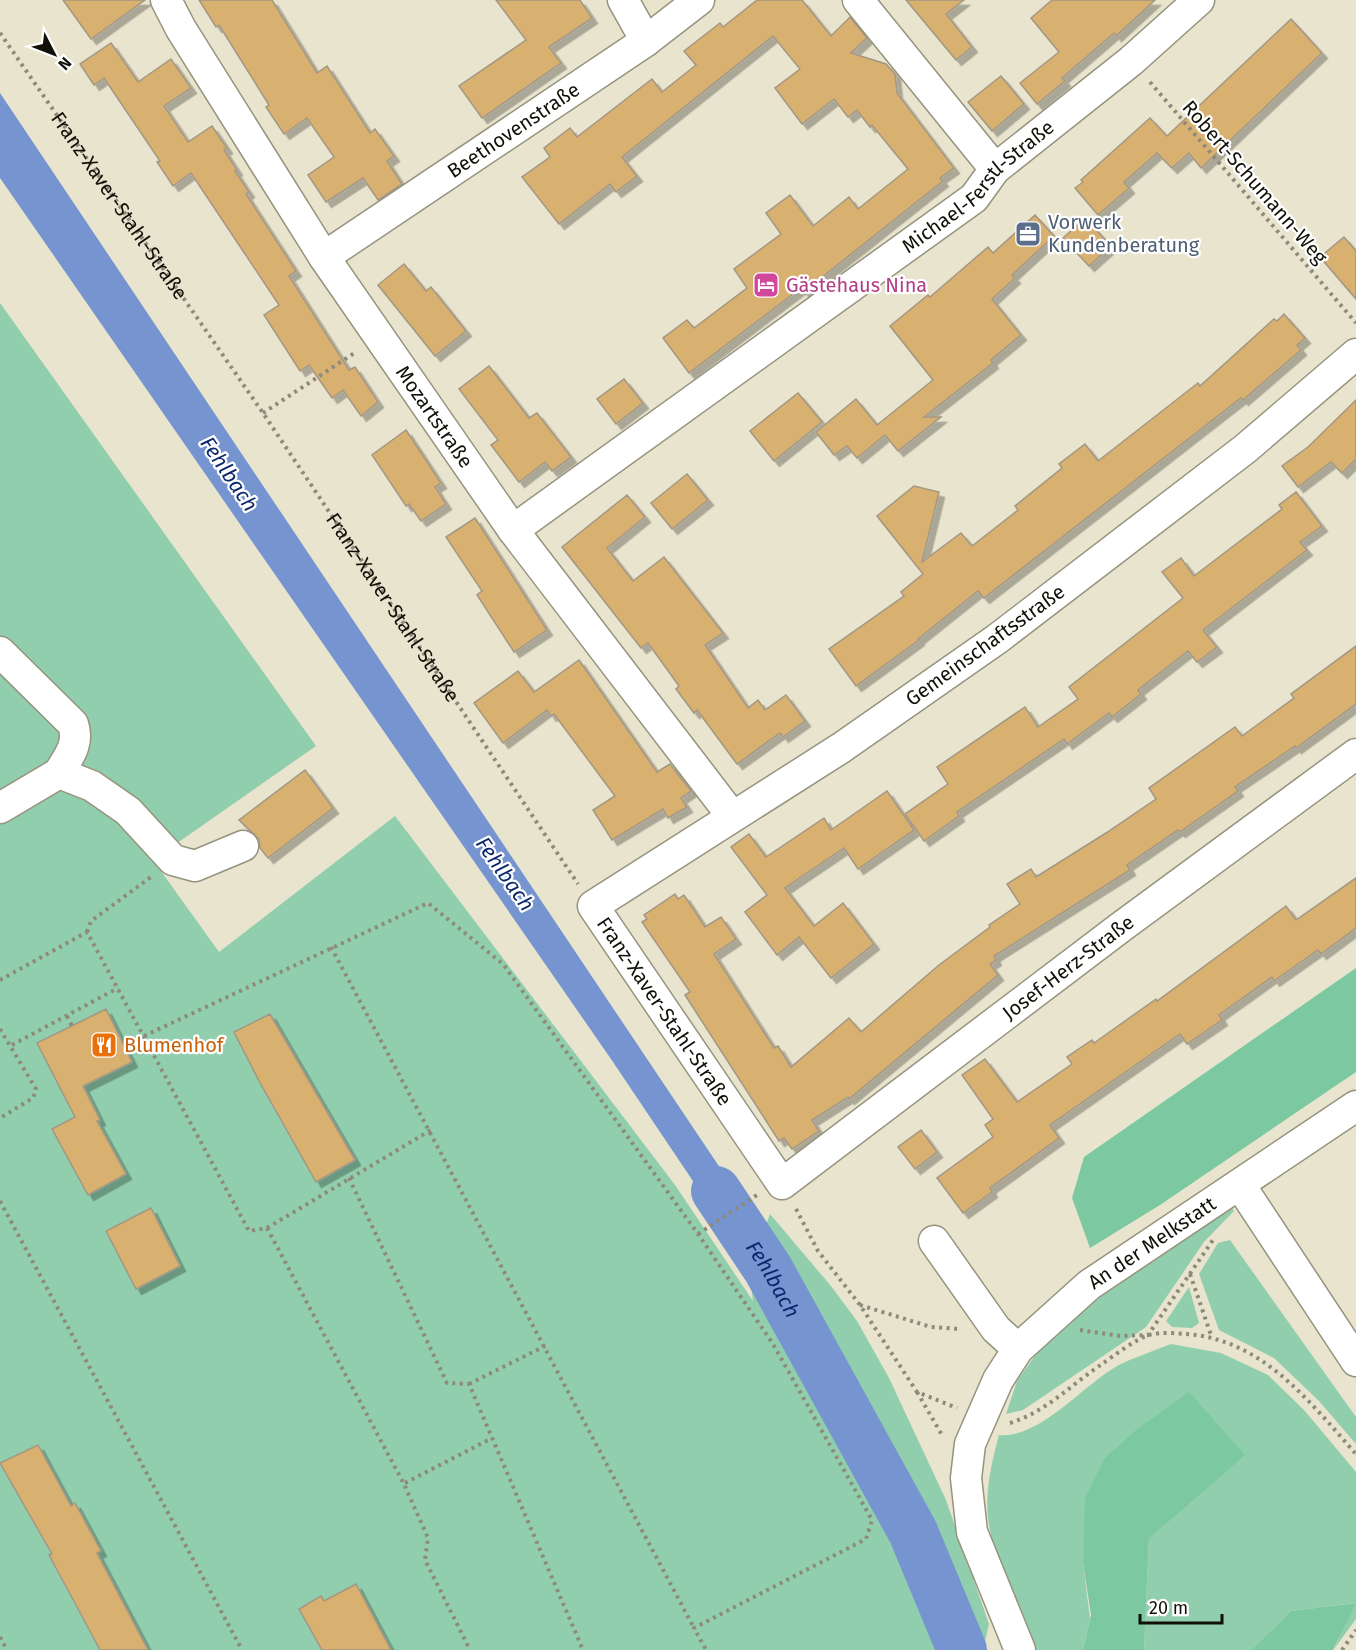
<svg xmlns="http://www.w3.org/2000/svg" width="1356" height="1650" font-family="'Fira Sans',sans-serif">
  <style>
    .green { fill: #91cead }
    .forest { fill: #7cc9a1 }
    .water { fill: #7694d0 }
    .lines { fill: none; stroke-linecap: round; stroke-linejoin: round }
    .river { stroke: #7694d0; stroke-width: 50 }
    .building { fill: #d8b16f; stroke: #a39784; stroke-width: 1.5; filter: url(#shadow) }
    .minor-casing { stroke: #96937e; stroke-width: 33 }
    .path { stroke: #8d8a7a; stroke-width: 4; stroke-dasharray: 3 4.5; stroke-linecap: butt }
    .minor { stroke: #fff; stroke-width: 30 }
    .labels { text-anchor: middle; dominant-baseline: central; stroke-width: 4.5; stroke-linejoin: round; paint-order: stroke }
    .street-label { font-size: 20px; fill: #111008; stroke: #fff }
    .service-label { font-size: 20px; fill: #4e5e75; stroke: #fff; text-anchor: start }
    .hotel-label { font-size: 20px; fill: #b23c85; stroke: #fff; text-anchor: start }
    .food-label { font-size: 20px; fill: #c56008; stroke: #fff; text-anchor: start }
    .water-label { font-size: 21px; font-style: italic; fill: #0b276d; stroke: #fff }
  </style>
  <defs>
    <filter id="shadow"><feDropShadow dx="5.5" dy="5.5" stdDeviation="0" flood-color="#0004"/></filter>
  </defs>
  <rect width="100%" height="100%" fill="#e8e4ce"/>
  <g class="green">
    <path d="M0 303 316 746 153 860 219 952 395 816 675 1185 753 1301 749 1271 770 1214 831 1286 857 1321 889 1378 946 1500 989 1624 983 1650H0Z"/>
    <path d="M1228 1203 1234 1211 1204 1242 1146 1327 1023 1410 1006 1414 1017 1381 1036 1354 1101 1294Z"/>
    <path d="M1230 1240 1356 1417V1444L1319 1401 1274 1358 1219 1330 1199 1274 1218 1243Z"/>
    <path d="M1189 1287 1199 1323 1192 1328 1172 1327 1166 1321Z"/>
    <path d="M1171 1344 1221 1353 1268 1375 1304 1410 1356 1472V1619L1334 1649 1355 1603 1291 1611 1251 1650H1144L1149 1539 1244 1455 1085 1536 1083 1563 1090 1619 1083 1650H1031C1016 1607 993 1563 988 1517 985 1490 992 1461 999 1435 1040 1439 1085 1383 1119 1365 1135 1357 1154 1351 1171 1344Z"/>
  </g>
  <g class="forest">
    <path d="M1356 968V1072L1160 1205 1090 1248 1072 1198 1084 1157Z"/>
    <path d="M1189 1392 1245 1455 1149 1539 1144 1650H1083L1091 1615 1083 1563 1085 1498 1104 1459 1136 1430Z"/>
    <path d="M1356 1603 1333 1650H1251L1291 1611Z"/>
  </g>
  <path class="water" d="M0 93 761 1229 748 1263 611 1059 0 178Z"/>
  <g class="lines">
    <path class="river" id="s1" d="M716 1191 768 1269 913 1532 962 1650"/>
  </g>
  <g class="building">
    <path d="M63 0H145L91 39Z"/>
    <path d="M199 0H272L317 73 327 66 370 133 375 129 394 156 387 161 402 184 378 200 363 178 326 202 308 175 334 157 307 118 284 134 266 107 269 105 219 25 216 27Z"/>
    <path d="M496 0H580L592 18 549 47 561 63 482 118 459 86 526 40Z"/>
    <path d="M757 0H802L831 36 850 17 867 38 851 53 886 64 895 74 897 93 954 168 940 178 943 181 821 278 803 291 801 288 689 373 663 338 687 320 694 328 747 288 734 269 781 234 766 213 790 195 813 226 849 197 858 209 908 169 872 125 870 127 857 110 848 117 834 99 802 124 775 88 800 69 773 36 622 157 637 176 616 192 610 184 559 224 522 177 550 157 544 148 570 128 577 137 652 79 662 92 696 65 684 51 720 23 723 27Z"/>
    <path d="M906 0H964L946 14 972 47 956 60Z"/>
    <path d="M1052 0H1155L1116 36 1114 33 1062 78 1065 81 1037 104 1020 83 1059 52 1031 18Z"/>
    <path d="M1291 19 1322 53 1201 168 1189 153 1172 168 1157 153 1124 182 1129 188 1098 215 1075 188 1083 182 1081 180 1150 118 1167 136Z"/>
    <path d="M111 43 138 82 171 59 191 88 164 106 188 142 212 126 227 148 224 150 237 170 235 171 249 192 246 194 296 271 289 276 349 370 355 367 378 402 361 416 343 390 332 398 309 365 300 371 264 315 279 305 191 173 173 186 157 162 160 161 104 78 94 85 80 64Z"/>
    <path d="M1001 76 1024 104 992 131 968 102Z"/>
    <path d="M1035 215 1054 236 1012 275 1015 278 992 299 1021 335 991 360 993 363 924 417H941L898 451 885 435 857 458 847 446 834 455 816 432 856 399 877 425 933 380 890 326 928 295 930 297 988 247 993 253Z"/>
    <path d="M1085 218 1111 246 1089 266 1063 238Z"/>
    <path d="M1344 237 1356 251V299L1320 257Z"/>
    <path d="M404 264 426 291 431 287 466 331 435 356 378 285Z"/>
    <path d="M1284 314 1305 338 1297 345 1301 350 1243 400 1241 398 984 598 978 591 918 639 919 640 856 686 829 649 904 596 901 592 923 574 877 516 914 486 939 492 922 562 961 533 972 546 1018 510 1015 506 1062 468 1059 464 1085 444 1098 461 1198 383 1200 386 1274 319 1277 321Z"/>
    <path d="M489 366 529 418 537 413 571 457 552 471 545 462 519 482 491 445 498 440 459 389Z"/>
    <path d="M624 379 643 403 616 424 597 399Z"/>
    <path d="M798 393 822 422 774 461 750 431Z"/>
    <path d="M1356 400V459L1342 473 1331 462 1298 487 1282 466 1308 447Z"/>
    <path d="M406 430 441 483 435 487 446 504 421 521 409 504 406 506 372 455Z"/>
    <path d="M687 474 708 500 672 529 651 503Z"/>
    <path d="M1296 492 1322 526 1300 542 1307 550 1203 630 1217 647 1197 662 1188 651 1138 690 1141 694 1112 717 1109 713 1067 744 1064 739 957 812 959 816 924 841 905 814 948 784 937 767 1025 707 1038 727 1078 699 1069 687 1183 598 1162 572 1181 558 1194 576 1282 509 1279 505Z"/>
    <path d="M627 495 645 517 607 548 633 581 664 557 723 633 705 645 748 708 758 700 765 710 786 695 805 721 783 737 780 733 737 764 697 710 694 713 676 689 679 686 648 643 641 648 562 547Z"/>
    <path d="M475 518 547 630 514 652 477 595 482 591 446 537Z"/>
    <path d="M1356 646V704L1296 748 1295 746 1235 787 1238 791 1180 832 1178 830 1127 865 1130 870 994 956 996 960 990 964 998 975 849 1099 848 1097 812 1120 819 1131 792 1149 784 1138 779 1141 685 995 690 992 642 922 647 919 644 915 675 894 678 899 684 895 705 927 721 917 736 939 714 954 774 1048 778 1046 791 1067 849 1018 861 1032 939 965 990 927 989 925 1020 904 1007 884 1031 869 1036 877 1106 833 1156 799 1149 788 1235 727 1242 736 1294 698 1291 694Z"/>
    <path d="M579 660 657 772 670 764 691 791 681 798 687 807 668 818 663 809 612 840 593 810 615 796 554 714 551 716 547 710 503 743 474 703 518 671 534 692Z"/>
    <path d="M305 770 333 808 268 858 260 848 259 839 239 820Z"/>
    <path d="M887 791 914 830 858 869 844 848 785 888 814 926 843 903 874 944 831 978 799 937 777 955 745 912 767 895 731 847 749 834 766 857 824 818 831 830Z"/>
    <path d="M1356 878V928L1321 954 1318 950 1274 981 1272 977 1219 1015 1222 1020 1187 1044 1180 1034 1050 1125 1059 1138 990 1188 992 1192 963 1213 937 1178 993 1137 985 1125 993 1119 962 1075 985 1059 1017 1102 1072 1064 1067 1057 1092 1040 1094 1043 1156 999 1157 1001 1286 906 1296 920Z"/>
    <path d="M106 1009 132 1062 83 1086 100 1120 97 1121 126 1174 88 1195 52 1129 75 1117 37 1043Z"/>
    <path d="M270 1014 355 1160 316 1182 259 1081 234 1032Z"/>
    <path d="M921 1130 937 1152 915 1169 898 1147Z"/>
    <path d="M151 1208 180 1266 136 1289 106 1231Z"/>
    <path d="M38 1445 71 1506 75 1503 101 1551 97 1553 148 1650H100L76 1605 49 1555 52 1554 0 1463Z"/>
    <path d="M356 1584 391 1650H322L299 1609 321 1596 324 1601Z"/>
  </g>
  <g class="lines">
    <g class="minor-casing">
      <g id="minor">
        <path id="s3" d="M166 0 181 29 324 257 513 530 732 816"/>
        <path d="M623 0 646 41"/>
        <path d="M858 0 995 169"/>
        <path id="s4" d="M324 257 646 41 699 0"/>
        <path id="s5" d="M1356 354 1245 449 997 639 841 748 593 906 782 1184 1121 927 1356 754"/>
        <path id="s6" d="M513 530 974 198 995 169 1131 61 1199 0"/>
        <path d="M0 652 73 724C80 744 68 757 59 773"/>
        <path d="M0 808 59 773 92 786 128 811 173 860 195 866 243 846"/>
        <path d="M1240 1185 1356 1361"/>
        <path d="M934 1241 996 1329 1018 1349"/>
        <path id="s7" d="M1020 1650 972 1532 966 1478 970 1444 998 1380 1018 1349 1089 1285 1356 1106"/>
      </g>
    </g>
    <g class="path">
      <path id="s2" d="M0 33 263 413 578 884"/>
      <path d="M1150 82 1356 323"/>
      <path d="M263 413 356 352"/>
      <path d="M87 932 91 921 151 877"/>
      <path d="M331 947 694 1628"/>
      <path d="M0 980 87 932 249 1231 267 1228 404 1484 428 1538 425 1560 470 1650"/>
      <path d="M67 1016 72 1026"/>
      <path d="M0 1029 36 1089 33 1098 0 1118"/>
      <path d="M144 1036 428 903 503 964 698 1234 773 1344 872 1520 866 1539 694 1628 706 1650"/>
      <path d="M12 1045 118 988"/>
      <path d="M349 1178 447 1383 469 1384 583 1650"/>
      <path d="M0 1201 242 1650"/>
      <path d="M796 1209 818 1251 860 1305 917 1392 957 1408"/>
      <path d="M267 1228 431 1130"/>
      <path d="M698 1234 757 1195"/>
      <path d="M1190 1274 1211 1335"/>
      <path d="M860 1305 931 1327 959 1329"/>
      <path d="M1080 1330 1120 1336 1148 1335 1215 1237"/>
      <path d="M469 1384 545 1346"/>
      <path d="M917 1392 942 1435"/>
      <path d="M1010 1423C1046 1412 1072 1384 1102 1364 1115 1355 1134 1340 1149 1335 1160 1332 1175 1333 1186 1334 1262 1339 1309 1401 1356 1454"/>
      <path d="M405 1483 492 1438"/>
      <path d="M0 1637 7 1650"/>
      <path d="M1342 1650 1356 1630"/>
    </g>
    <use href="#minor" class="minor"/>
  </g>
  <defs>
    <g id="office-square" transform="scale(1.35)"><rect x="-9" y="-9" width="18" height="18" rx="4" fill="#5c6f8a" stroke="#fff"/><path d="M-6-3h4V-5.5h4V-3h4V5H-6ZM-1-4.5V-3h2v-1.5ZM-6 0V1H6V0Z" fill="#fff"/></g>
    <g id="hotel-square" transform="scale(1.35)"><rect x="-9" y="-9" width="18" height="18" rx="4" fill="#d1479c" stroke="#fff"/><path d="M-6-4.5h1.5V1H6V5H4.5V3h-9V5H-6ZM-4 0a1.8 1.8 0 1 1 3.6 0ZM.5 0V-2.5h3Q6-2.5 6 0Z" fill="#fff"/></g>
    <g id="restaurant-square" transform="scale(1.35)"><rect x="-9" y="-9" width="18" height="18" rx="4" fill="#e8710a" stroke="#fff"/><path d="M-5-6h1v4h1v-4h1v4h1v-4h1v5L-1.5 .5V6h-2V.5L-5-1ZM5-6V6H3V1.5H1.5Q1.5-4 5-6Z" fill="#fff"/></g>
  </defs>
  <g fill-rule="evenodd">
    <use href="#office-square" x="1028" y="234"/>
    <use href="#hotel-square" x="766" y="285"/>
    <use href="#restaurant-square" x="104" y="1045"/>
  </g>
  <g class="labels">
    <g class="street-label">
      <text stroke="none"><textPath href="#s4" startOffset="228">Beethovenstraße</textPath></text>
      <text transform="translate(1255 182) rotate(49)">Robert-Schumann-Weg</text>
      <text stroke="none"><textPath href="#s6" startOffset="579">Michael-Ferstl-Straße</textPath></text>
      <text stroke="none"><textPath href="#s2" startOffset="210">Franz-Xaver-Stahl-Straße</textPath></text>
      <text stroke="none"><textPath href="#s3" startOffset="496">Mozartstraße</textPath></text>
      <text stroke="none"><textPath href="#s2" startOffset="696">Franz-Xaver-Stahl-Straße</textPath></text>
      <text transform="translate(985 645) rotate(-36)">Gemeinschaftsstraße</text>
      <text stroke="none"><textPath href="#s5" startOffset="1638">Josef-Herz-Straße</textPath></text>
      <text stroke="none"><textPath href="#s5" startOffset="1070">Franz-Xaver-Stahl-Straße</textPath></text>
      <text stroke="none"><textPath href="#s7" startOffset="494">An der Melkstatt</textPath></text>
    </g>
    <g class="service-label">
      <text x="1048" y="222">Vorwerk<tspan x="1048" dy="23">Kundenberatung</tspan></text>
    </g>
    <g class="hotel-label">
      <text x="786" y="285">Gästehaus Nina</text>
    </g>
    <g class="food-label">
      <text x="124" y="1045">Blumenhof</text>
    </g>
    <g class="water-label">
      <text transform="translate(229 474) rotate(56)">Fehlbach</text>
      <text transform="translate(505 874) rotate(55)">Fehlbach</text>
      <text stroke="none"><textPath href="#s1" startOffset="105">Fehlbach</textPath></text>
    </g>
  </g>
  <g transform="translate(54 54) rotate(132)" stroke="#ffffff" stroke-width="4.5" paint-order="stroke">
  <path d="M0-4.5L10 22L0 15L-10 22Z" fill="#111008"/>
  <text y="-9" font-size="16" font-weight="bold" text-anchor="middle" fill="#111008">N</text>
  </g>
  <path d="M1140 1614v9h82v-9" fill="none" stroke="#111008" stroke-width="3"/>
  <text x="1149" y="1614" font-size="18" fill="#111008" stroke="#ffffff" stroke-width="4.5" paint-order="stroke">20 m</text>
</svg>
